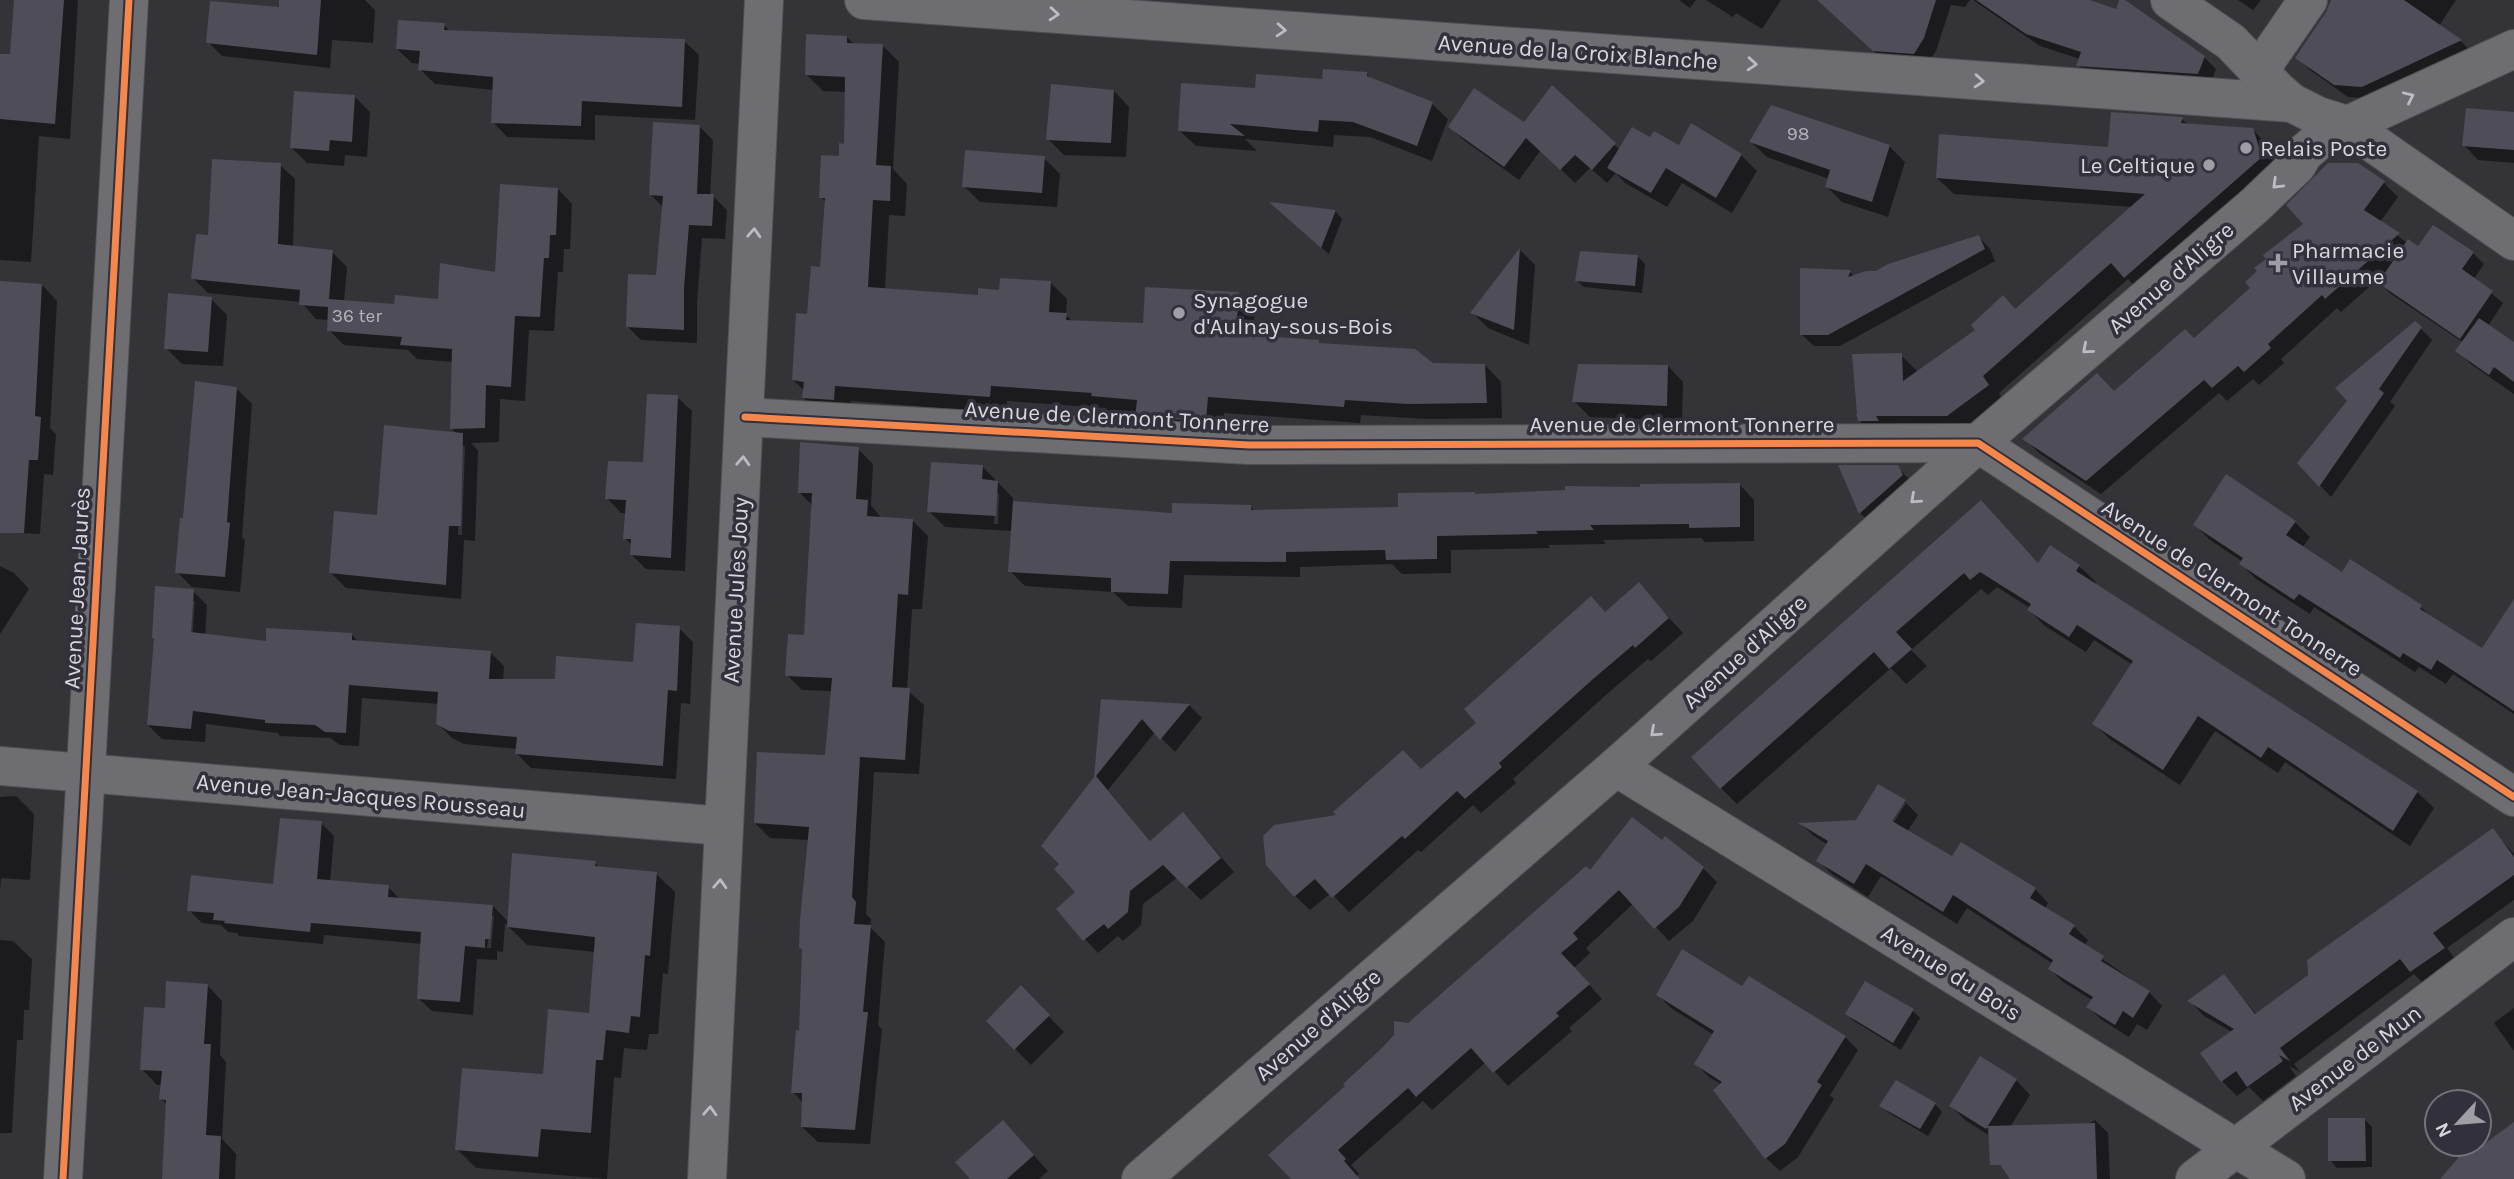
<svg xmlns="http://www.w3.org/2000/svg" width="2514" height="1179" font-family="Karla,sans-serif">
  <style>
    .shadow { fill: #0007; fill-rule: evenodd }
    .building { fill: #4e4d58 }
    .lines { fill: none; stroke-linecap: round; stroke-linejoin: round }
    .minor-casing { stroke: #515055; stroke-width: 40 }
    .tertiary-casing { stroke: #515055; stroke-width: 40 }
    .minor { stroke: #6e6d72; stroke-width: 38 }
    .tertiary { stroke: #6e6d72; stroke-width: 38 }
    .cycleway-casing { stroke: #31303b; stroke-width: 11 }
    .cycleway { stroke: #f5874c; stroke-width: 7 }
    .oneway { stroke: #bebcc3 }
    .poi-dot { fill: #9e9ea4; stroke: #31303b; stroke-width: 2.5 }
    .labels { text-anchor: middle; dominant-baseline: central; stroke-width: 7; stroke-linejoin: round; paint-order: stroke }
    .number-label { font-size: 19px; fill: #b6b4bc }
    .street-label { font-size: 23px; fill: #d8d7de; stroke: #31303b }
    .poi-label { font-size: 23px; fill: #d8d7de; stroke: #31303b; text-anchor: start }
  </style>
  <rect width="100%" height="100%" fill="#333338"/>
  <g class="shadow">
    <path d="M15 0H78L70 139 39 136 31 262 0 260V55L11 56Z"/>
    <path d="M281 0H365L375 10 373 43 332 40 330 68 222 56 208 42 280 9Z"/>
    <path d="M1679 0H1696L1690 8Z"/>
    <path d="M1706 0H1781L1762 29 1736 13 1733 17Z"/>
    <path d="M1818 0H1970L1965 7 1951 5 1936 51 1926 65 1887 63Z"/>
    <path d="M1973 0H2085L2117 11 2122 0 2204 57 2216 69 2210 86 2091 77 2078 65 2080 59 2040 46Z"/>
    <path d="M2238 0H2261L2253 10Z"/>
    <path d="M2335 0H2456L2439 26 2461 41 2472 53 2375 99 2348 97 2310 70 2297 57Z"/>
    <path d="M444 25 451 32 684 41 699 55 695 120 595 115V140L507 137 493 122 494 90 435 84 420 69 421 64 412 63 397 49Z"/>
    <path d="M847 37 855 45 883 46 899 62 893 169 907 184 905 216 889 215 885 290 979 297 1051 283 1067 299 1066 315 1073 322 1144 325 1238 294 1255 310 1253 337 1318 342 1322 345 1432 365H1485L1501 382 1502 418 1426 419 1361 415 1360 423 1224 413 1222 436 1153 432 1137 414 1109 412 1106 408 1007 401 1006 413 851 401 850 415 820 414 804 398 805 391 793 380 822 269 826 203 821 197 845 145 847 92 823 91 806 74Z"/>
    <path d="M1367 74 1373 81 1432 104 1448 119 1432 161 1370 137 1334 135 1333 147 1245 139 1257 151 1196 146 1180 131 1257 90Z"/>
    <path d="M1552 87 1620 150 1650 140 1679 147 1741 155 1757 171 1732 213 1682 183 1667 207 1625 183 1616 173 1607 183 1590 168 1575 183 1541 150 1519 180 1465 141 1450 127 1524 124Z"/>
    <path d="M1114 91 1129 107 1126 157 1064 155 1048 139Z"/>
    <path d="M354 96 370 112 367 157 345 155 344 166 307 163 291 147Z"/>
    <path d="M2514 114V163L2478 160 2464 145Z"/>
    <path d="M2182 119 2188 125 2253 130 2269 146 2277 173 2142 293 2128 279 1999 393 2004 402 1964 431 1876 437 1860 421 1901 355 1919 373 2016 311 2133 207 1954 194 1937 178 2109 149Z"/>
    <path d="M699 126 713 140 710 196H713L727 210 725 239 702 238 697 302V343L641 340 627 326 657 277 664 208 650 194Z"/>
    <path d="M1751 142 1889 146 1905 162 1888 217 1842 202 1827 187 1829 179 1767 157Z"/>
    <path d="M1044 158 1060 174 1057 207 980 202 964 186Z"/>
    <path d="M280 165 295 179 293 247 332 252 347 267 344 302 396 306 439 301 497 274 558 189 572 204 570 249H564L563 272H558L554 331 529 330 525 401 500 399 499 442 471 443 478 450 475 541 464 540 461 599 346 588 331 573 379 517 457 434 451 428 453 362 417 359 408 350 344 345 329 330V320L316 319 301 302 208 293 193 278 210 237ZM461 446H465L462 535H458Z"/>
    <path d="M2384 183 2398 197 2380 222 2407 243 2419 248 2473 253 2484 264 2474 279 2503 303 2488 326 2514 344V394L2472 365 2458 351 2464 343 2391 294 2380 283 2386 272 2341 312 2337 308 2281 359 2284 363 2259 385 2253 379 2227 401 2219 393 2101 494 2039 453 2025 439 2115 393 2194 340Z"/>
    <path d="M1278 210 1335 211 1342 219 1329 254Z"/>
    <path d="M1979 237 1990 249 1995 261 1840 346H1814L1802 335 1850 272 1855 277 1876 273Z"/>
    <path d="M1520 250 1535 265 1529 345 1488 328 1472 312Z"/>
    <path d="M1638 257 1645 264 1642 293 1584 287 1576 280Z"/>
    <path d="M42 285 57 301 50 428 56 434 53 475 44 474 40 534 0 532V302Z"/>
    <path d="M211 299 227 315 223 366 182 364 166 348Z"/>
    <path d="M2415 323 2432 340 2390 402 2395 406 2331 497 2299 463Z"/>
    <path d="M1668 366 1683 382 1682 421 1590 417 1574 401Z"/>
    <path d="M236 388 252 404 242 537 245 540 240 592 192 587 177 572 184 520Z"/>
    <path d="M677 397 692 411 685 571 646 569 632 555V545L625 538 627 513H621L607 498 644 464Z"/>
    <path d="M858 449 873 464 871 505 882 519 913 521 928 536 922 609H912L907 690 924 705 919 774 874 772 866 914 871 919 870 927 885 942 878 1025 882 1029 870 1144 818 1142 802 1127 803 1103 793 1092 801 1033 809 840 770 838 755 823 827 757 832 691 802 690 787 675 805 637 813 506 799 492Z"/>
    <path d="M983 467 1013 498V503L1174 515 1250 507 1255 511 1400 508 1476 495 1740 485 1754 500V541L1705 542 1701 538 1603 540 1606 544 1548 545 1550 548 1451 550V573L1402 574 1392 564 1300 567V577L1184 575 1182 608 1128 606 1113 592 1025 586 1010 571 1012 531 945 527 929 511ZM996 490 999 494 998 524H994Z"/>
    <path d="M1897 467 1913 483 1875 528 1860 513Z"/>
    <path d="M1981 503 2039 564 2050 548 2079 566 2096 582 2094 585 2417 792 2434 808 2410 846 2285 762 2278 773 2215 731 2180 785 2111 740 2094 724 2133 665 2094 640 2086 652 2045 626 2029 610 2030 608 1997 587 1988 595 1981 589 1911 650 1927 666 1906 684 1891 668 1737 804 1721 788Z"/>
    <path d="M2295 522 2310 537 2302 548 2343 574 2421 607 2434 620 2483 650 2514 612V714L2453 674 2446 684 2419 667 2415 672 2314 607 2310 614 2256 579 2241 564 2243 562 2210 540 2195 525Z"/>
    <path d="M0 566 14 573 29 589 0 634Z"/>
    <path d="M1639 585 1683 633 1651 661 1648 659 1607 694 1513 779 1516 783 1481 813 1473 805 1421 852 1418 850 1349 912 1331 893 1310 910 1295 896 1339 816 1421 771Z"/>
    <path d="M193 591 207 605 205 636 267 643 352 635 359 642 490 652 504 666 503 681H556L635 664 679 628 693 642 690 704 681 703 676 779 531 768 517 754 518 749 464 744 452 738 438 724 439 704 362 698 359 746 340 745 330 738 280 736 277 733 206 724 205 742 162 739 148 725ZM191 601H195L192 641H188Z"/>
    <path d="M1103 700 1189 705 1202 718 1175 752 1155 732 1108 790 1151 842 1196 828 1234 872 1201 900 1178 877 1143 904 1141 925 1123 941 1118 936 1098 953 1058 910 1078 892 1061 864 1096 778Z"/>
    <path d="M16 796 34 814 30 880 1 878 0 892V797Z"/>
    <path d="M1905 801 1906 803H1902L1886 828 1889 830 1906 803 1918 815 1907 832 1953 859 2035 889 2048 903 2045 909 2074 927 2088 940 2084 946 2149 992 2162 1006 2147 1030 2137 1024 2129 1037 2102 1020 2088 1007 2092 1000 2063 982 2050 969 2053 964 1967 908 1957 924 1881 876 1868 897 1832 874 1819 861 1828 845 1814 836 1802 825 1857 821Z"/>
    <path d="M321 823 334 836 330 882 388 887 400 899 493 906 509 923 595 863 600 868 656 874 675 892 668 974 663 973 658 1034H649L647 1050 624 1048 621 1078 614 1077 607 1179 476 1168 457 1149 545 1076 591 1014 596 952 527 945 505 923 503 952 497 951V960L477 959 473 1015 432 1011 418 998 422 944 324 935 323 944 239 936 237 933 228 932 221 925 202 923 189 910 274 886ZM491 916H494L491 948H487Z"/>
    <path d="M2493 831 2514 854V900L2447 948 2458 963 2426 986 2414 974 2294 1064 2300 1072 2289 1066 2296 1076 2263 1101 2249 1087 2237 1096 2222 1081 2232 1032 2204 1016 2190 1001 2224 976 2257 1015Z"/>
    <path d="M1663 842 1703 868 1717 882 1693 921 1669 941 1634 903 1586 948 1590 953 1574 968 1602 999 1569 1028 1572 1031 1508 1086 1486 1062 1432 1110 1423 1101 1351 1165 1359 1174 1357 1176 1359 1179H1290L1347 1086 1408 1025 1590 873Z"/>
    <path d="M0 940 13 941 32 959 29 1010H24L23 1040H17L12 1133H0Z"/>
    <path d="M207 985 222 1001 220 1055 226 1062 222 1139 236 1154 235 1179H164L167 1105 161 1098 162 1085H157L142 1069Z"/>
    <path d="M1021 988 1064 1032 1031 1065 988 1021Z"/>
    <path d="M1743 988 1845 1037 1858 1050 1830 1095 1834 1099 1798 1157 1780 1171 1766 1158 1722 1085 1709 1077 1696 1064 1714 1035 1671 1008 1658 995Z"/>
    <path d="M2514 1008V1051L2494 1023Z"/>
    <path d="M1913 1011 1920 1018 1901 1050 1854 1021 1847 1014Z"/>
    <path d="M1981 1058 2016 1080 2030 1095 2010 1127 2087 1125 2095 1120 2108 1133 2110 1179H2013L1992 1157 1990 1136 1965 1120 1951 1106Z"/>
    <path d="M1935 1104 1942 1112 1928 1136 1889 1113 1882 1106Z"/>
    <path d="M2364 1119 2372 1127V1167L2337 1168 2330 1160Z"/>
    <path d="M1018 1138 1048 1171 1039 1179H972Z"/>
  </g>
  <g class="building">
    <path d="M14 0H64L55 124 0 119V54H10Z"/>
    <path d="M279 0H321L317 55 206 43 210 1 279 7Z"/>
    <path d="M1817 0H1936L1924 38 1914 54 1873 51Z"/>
    <path d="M1976 0H2090L2116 9 2119 0H2125L2205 56 2198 74 2076 66 2081 52 2026 34Z"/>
    <path d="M2331 0H2404L2462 40 2362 87 2334 85 2295 58 2326 12Z"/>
    <path d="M398 20 445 23 444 30 685 39 682 107 582 101 581 126 491 123 493 77 418 70 420 51 396 49Z"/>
    <path d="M806 34 847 36V43L883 44 876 165 891 166 890 201 873 200 868 287 978 295V288L999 290 1000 278 1051 281 1049 312 1067 313 1066 320 1143 323 1145 287 1239 292 1236 334 1319 340V343L1415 349 1433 363 1485 364 1487 403 1408 404 1345 400 1344 407 1208 397 1206 421 1135 417 1137 400 1091 396 1092 393 991 386 990 397 835 386 834 400 802 398 804 382 792 380 796 313 807 314 811 266 820 267 825 198H819L821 155 839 156V143L844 144 845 77 805 75Z"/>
    <path d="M1323 69 1367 72V76L1433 102 1417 146 1353 122 1319 120 1318 132 1230 124 1245 136 1178 131 1181 83 1255 88 1256 74 1322 79Z"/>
    <path d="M1051 84 1114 90 1111 143 1046 140Z"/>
    <path d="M1552 85 1616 143 1592 170 1575 155 1560 170 1526 138 1504 167 1448 127 1474 88 1524 122Z"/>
    <path d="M294 91 355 95 352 142 330 140 329 151 290 148Z"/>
    <path d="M1771 105 1890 145 1872 202 1825 187 1830 170 1749 142Z"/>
    <path d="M2466 108 2514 112V150L2462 146Z"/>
    <path d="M2111 112 2183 117 2181 123 2253 128 2262 157 2124 278 2111 263 1983 376 1989 385 1947 416H1876L1879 421H1858L1857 416H1855L1857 414 1852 354 1902 353 1903 381 1975 330 1971 325 2003 295 2015 309 2145 194 1936 178 1939 134 2108 147Z"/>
    <path d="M653 122 700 125 697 194H714L712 226 689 225 684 288V330L626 327 628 274 656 275 663 196 649 195Z"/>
    <path d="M1691 123 1742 154 1716 198 1666 168 1651 193 1607 168 1632 127 1650 137 1654 131 1679 145Z"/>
    <path d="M965 150 1045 156 1042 193 962 187Z"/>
    <path d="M212 159 281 163 278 244 333 250 329 299 394 304 395 295 438 299 440 263 495 272 500 184 558 188 556 235H550L549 258H544L540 317 515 316 511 387 486 385 485 428 450 429 452 349 400 345 402 337 327 331 328 307 299 305 300 290 191 279 196 234 208 235Z"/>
    <path d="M2328 163H2358L2385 181 2364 210 2400 233 2325 299 2322 295 2268 344 2271 348 2244 372 2238 366 2212 388 2204 380 2086 481 2022 439 2097 373 2114 391 2185 329 2194 338 2250 288 2245 282 2257 271 2254 268 2266 259 2263 255 2303 224 2286 205Z"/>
    <path d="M1269 202 1336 210 1321 248Z"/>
    <path d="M2433 225 2474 252 2462 269 2493 291 2460 339 2378 283 2408 239 2418 246Z"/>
    <path d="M1979 235 1985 249 1828 335H1800V268L1851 270 1848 277 1866 271H1876L1888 264Z"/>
    <path d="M1520 248 1514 330 1470 313Z"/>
    <path d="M1580 251 1638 255 1635 286 1575 281Z"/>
    <path d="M0 281 42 284 35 416 41 417 38 460H29L24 533H0Z"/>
    <path d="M168 293 212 297 208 352 164 349Z"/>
    <path d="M2479 318 2514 342V382L2494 367 2489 375 2455 351Z"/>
    <path d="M2415 321 2422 327 2379 389 2384 393 2319 487 2297 463 2347 401 2335 388Z"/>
    <path d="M1578 364 1668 365 1667 406 1572 402Z"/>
    <path d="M195 381 237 387 227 522 230 523 225 577 175 573 180 518H183Z"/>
    <path d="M647 394 678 395 671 558 630 555 631 539H623L626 500 605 499 608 461 643 462Z"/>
    <path d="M384 425 463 433 461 526H449L446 585 329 573 334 511 377 515Z"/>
    <path d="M800 442 859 447 856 499 868 500 867 516 913 519 908 595 898 594 892 687 910 688 905 760 860 757 852 897 856 902 854 924 871 925 863 1012H868L855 1130 801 1127 802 1093H791L796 1030 799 1031 802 949 799 948 800 920 809 827 754 823 757 752 825 755 832 678 785 676 788 634 804 635 812 493H798Z"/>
    <path d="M931 462 983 465 982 479 998 481 996 516 927 512Z"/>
    <path d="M1838 465H1898L1903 475 1859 514Z"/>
    <path d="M2226 474 2296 521 2286 535 2342 572 2350 559 2422 605 2420 609 2482 648 2514 599V711L2437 660 2431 670 2403 653 2400 658 2299 594 2294 600 2239 564 2243 558 2193 525Z"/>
    <path d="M1740 483V527L1689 528V524L1590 525 1594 530 1536 531 1538 534 1437 536V559L1386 560 1385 550 1286 552V562L1170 561 1168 594 1111 592V578L1008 572 1013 501 1172 513V503L1251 505V510L1398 507V493L1475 492V494L1565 490V486L1640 487V484Z"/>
    <path d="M1981 500 2038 563 2050 545 2080 565 2076 571 2418 791 2393 831 2268 747 2261 758 2198 716 2163 770 2092 724 2133 661 2077 625 2069 637 2027 610 2031 604 1980 572 1970 580 1964 573 1896 632 1912 649 1889 669 1874 652 1720 789 1691 757Z"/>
    <path d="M1639 582 1669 618 1635 648 1633 645 1592 680 1499 763 1502 767 1465 799 1457 791 1405 839 1402 836 1332 898 1315 879 1294 897 1266 865 1263 836 1274 825 1336 815 1333 812 1403 750 1421 769 1476 723 1464 709 1591 596 1605 612Z"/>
    <path d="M155 586 194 589 191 632 266 641V628L352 633V640L491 651 489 679H555L556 656 633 662 636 623 680 626 677 691 668 690 663 766 515 754 517 737 449 731 436 724 438 692 349 685 346 733 325 732 315 725 265 723V720L193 711 191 729 147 725 154 638H152Z"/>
    <path d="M1101 699 1190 704 1160 740 1142 719 1096 776 1150 841 1183 812 1221 858 1186 888 1163 865 1130 891 1128 912 1108 929 1104 924 1083 941 1056 909 1075 892 1054 869 1059 864 1041 846 1094 777Z"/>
    <path d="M1878 784 1906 800 1892 821 1952 856 1961 842 2036 888 2030 898 2075 925 2069 934 2104 956 2101 961 2150 991 2133 1018 2123 1011 2115 1025 2086 1007 2093 997 2048 969 2053 960 1953 895 1943 912 1866 864 1854 884 1816 861 1828 841 1798 823 1856 820Z"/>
    <path d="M1632 817 1662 840 1665 836 1704 867 1679 907 1654 929 1619 890 1573 933 1578 939 1561 953 1590 984 1556 1013 1559 1016 1493 1073 1471 1048 1416 1097 1408 1088 1338 1150 1346 1159 1344 1161 1360 1179H1291L1268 1155 1345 1086 1343 1084 1383 1047 1394 1035V1021L1408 1023 1586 866 1590 870Z"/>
    <path d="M280 818 322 821 317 879 389 885 388 897 493 905 490 939H485V948L465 946 460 1002 417 999 421 932 311 923 310 932 224 923 225 921 213 920 214 913 187 911 191 875 273 884Z"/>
    <path d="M2493 828 2514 857V875L2433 933 2445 948 2410 972 2400 959 2280 1048 2290 1061 2279 1055 2283 1061 2247 1087 2236 1071 2221 1082 2200 1053 2234 1029 2187 1001 2224 974 2255 1014 2308 975 2307 960Z"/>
    <path d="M512 853 596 861 595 866 657 872 650 956 645 955 640 1017 631 1016 629 1033 606 1030 603 1060H596L591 1133 541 1129 538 1157 455 1150 462 1068 543 1074 548 1009 589 1013 595 937 507 927Z"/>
    <path d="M1682 949 1742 986 1749 976 1846 1036 1817 1082 1822 1085 1785 1144 1765 1159 1713 1090 1722 1082 1694 1064 1714 1031 1656 995Z"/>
    <path d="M166 981 208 984 204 1044H211L206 1135 221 1136 219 1179H162L166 1100 159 1099 162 1071 140 1070 144 1007 165 1008Z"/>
    <path d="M1865 981 1914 1009 1893 1043 1845 1014Z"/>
    <path d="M1021 985 1050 1015 1014 1050 986 1021Z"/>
    <path d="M1980 1056 2017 1079 1988 1126 2095 1123 2097 1179H2010L2000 1165H1990L1988 1127 1986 1129 1949 1106Z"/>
    <path d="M1896 1080 1936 1103 1920 1129 1879 1106Z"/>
    <path d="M2328 1118H2365L2366 1161H2328Z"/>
    <path d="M1003 1120 1034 1155 1007 1179H970L955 1162Z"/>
    <path d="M2514 1122V1179H2440L2470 1144H2484Z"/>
  </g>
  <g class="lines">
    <g class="minor-casing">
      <g id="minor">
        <path d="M864 0 2292 103"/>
        <path d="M2259 71 2308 0"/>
        <path d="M745 417 1249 445 1978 443 2514 797"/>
        <path d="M0 766 723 826"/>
        <path d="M1616 767 2286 1179"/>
        <path d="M63 1179 129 0"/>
        <path d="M707 1179 764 0"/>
        <path d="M1141 1179 1616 767 1978 443 2254 206 2297 165 2304 153 2324 136 2514 49"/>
        <path d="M2195 1179 2514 937"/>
      </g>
    </g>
    <g class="tertiary-casing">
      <path id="tertiary" d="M2170 0 2231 42 2277 90 2292 103 2318 116 2347 125 2514 241"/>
    </g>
    <use href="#minor" class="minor"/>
    <use href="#tertiary" class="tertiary"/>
    <g class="cycleway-casing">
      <g id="cycleway">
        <path d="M745 417 1249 445 1978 443 2514 797"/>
        <path d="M63 1179 129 0"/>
      </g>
    </g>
    <use href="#cycleway" class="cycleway"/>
  </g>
  <defs><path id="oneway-chevron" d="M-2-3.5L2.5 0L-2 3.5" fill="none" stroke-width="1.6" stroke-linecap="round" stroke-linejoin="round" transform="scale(1.75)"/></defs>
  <g class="oneway">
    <use href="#oneway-chevron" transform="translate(1054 14) rotate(4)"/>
    <use href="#oneway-chevron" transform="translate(1281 30) rotate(4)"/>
    <use href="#oneway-chevron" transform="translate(1752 64) rotate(4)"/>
    <use href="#oneway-chevron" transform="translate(1979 81) rotate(4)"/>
    <use href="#oneway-chevron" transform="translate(2409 97) rotate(-25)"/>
    <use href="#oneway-chevron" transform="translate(2277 184) rotate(136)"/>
    <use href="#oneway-chevron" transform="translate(754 233) rotate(-87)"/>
    <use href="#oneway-chevron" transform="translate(2087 349) rotate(139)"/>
    <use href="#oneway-chevron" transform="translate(743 461) rotate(-87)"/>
    <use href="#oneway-chevron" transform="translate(1915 499) rotate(138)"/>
    <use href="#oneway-chevron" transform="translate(1655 732) rotate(138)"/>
    <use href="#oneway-chevron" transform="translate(720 884) rotate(-87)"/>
    <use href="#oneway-chevron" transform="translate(710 1111) rotate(-87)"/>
  </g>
  <g class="poi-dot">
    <circle cx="2246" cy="148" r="7"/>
    <circle cx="2209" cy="165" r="7"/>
    <path d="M2274.5 252.5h7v7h7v7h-7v7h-7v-7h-7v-7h7z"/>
    <circle cx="1179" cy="313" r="7"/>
  </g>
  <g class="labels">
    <g class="number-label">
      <text x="1798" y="134">98</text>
      <text x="357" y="316">36 ter</text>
    </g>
    <g class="street-label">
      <text transform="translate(1578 52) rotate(4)">Avenue de la Croix Blanche</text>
      <text transform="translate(2171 278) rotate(-41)">Avenue d'Aligre</text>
      <text transform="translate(1117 417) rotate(3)">Avenue de Clermont Tonnerre</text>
      <text x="1682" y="424">Avenue de Clermont Tonnerre</text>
      <text transform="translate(77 588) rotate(-87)">Avenue Jean Jaurès</text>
      <text transform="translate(2232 588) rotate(33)">Avenue de Clermont Tonnerre</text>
      <text transform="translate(736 590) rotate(-87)">Avenue Jules Jouy</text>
      <text transform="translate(1745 652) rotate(-42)">Avenue d'Aligre</text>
      <text transform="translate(361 796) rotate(5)">Avenue Jean-Jacques Rousseau</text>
      <text transform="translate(1951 973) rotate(32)">Avenue du Bois</text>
      <text transform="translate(1318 1025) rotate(-41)">Avenue d'Aligre</text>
      <text transform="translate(2355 1058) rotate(-37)">Avenue de Mun</text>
    </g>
    <g class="poi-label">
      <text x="2260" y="148">Relais Poste</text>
      <text x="2195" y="165" text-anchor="end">Le Celtique</text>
      <text x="2292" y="250">Pharmacie<tspan x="2292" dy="26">Villaume</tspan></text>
      <text x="1193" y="300">Synagogue<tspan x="1193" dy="26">d'Aulnay-sous-Bois</tspan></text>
    </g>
  </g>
  <g transform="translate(2458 1123) rotate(244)"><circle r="33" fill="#31303b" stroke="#74737c" stroke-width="2"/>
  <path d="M0-5L12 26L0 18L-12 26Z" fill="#9e9ea4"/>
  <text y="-10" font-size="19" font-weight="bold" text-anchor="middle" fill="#d8d7de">N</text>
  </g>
</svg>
